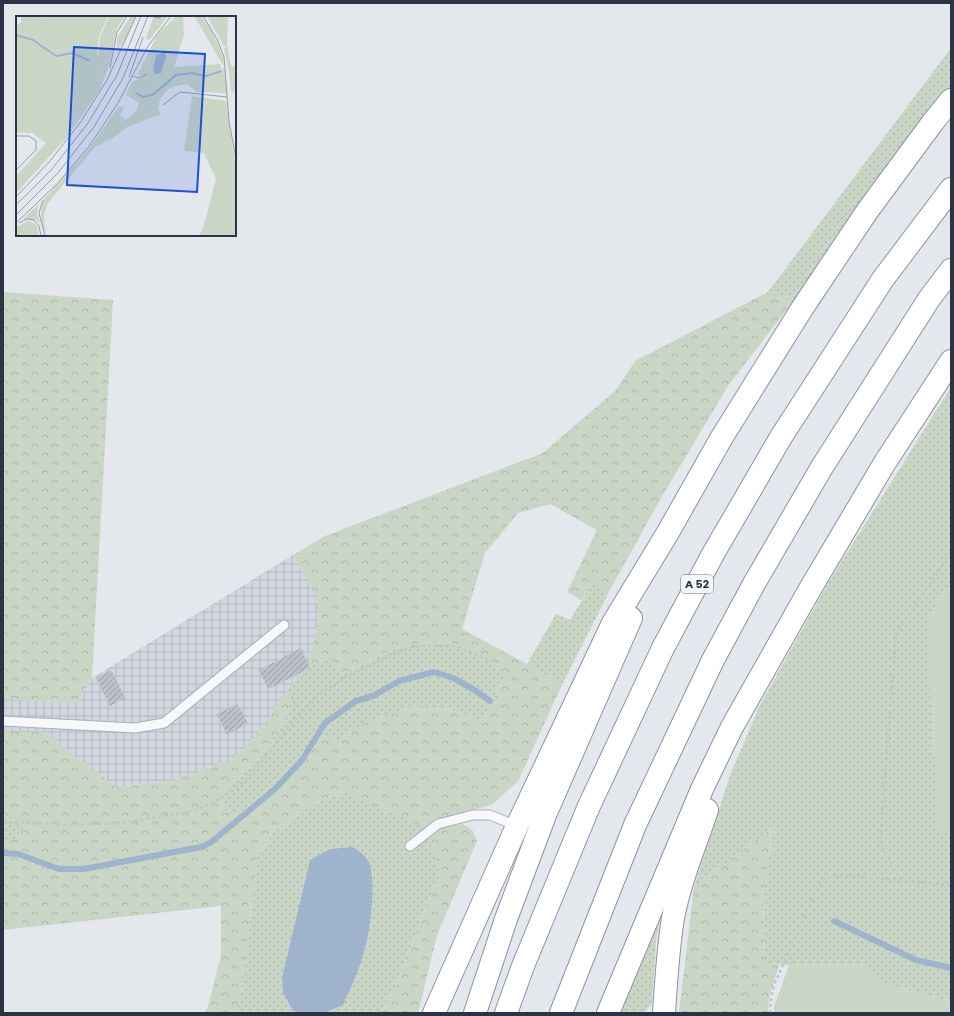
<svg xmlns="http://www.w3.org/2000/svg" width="954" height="1016" font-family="Poppins,sans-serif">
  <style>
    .industrial { fill: url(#industrial-grid) }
    .grass { fill: url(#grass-dots) }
    .forest { fill: url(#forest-crowns) }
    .garden { fill: #c9d6c5 }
    .water { fill: #9fb4cc }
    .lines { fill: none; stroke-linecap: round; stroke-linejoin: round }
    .stream { stroke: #9fb4cc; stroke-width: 6 }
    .building { fill: url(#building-hatch) }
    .lane-casing { stroke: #a9aeb7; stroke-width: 11 }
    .highway-casing { stroke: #8b94a3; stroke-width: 24 }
    .path { stroke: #c2c5cb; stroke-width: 2.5; stroke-dasharray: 3 3; stroke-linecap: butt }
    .lane { stroke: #f7f8fa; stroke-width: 9 }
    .highway { stroke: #fff; stroke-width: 22 }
    .labels { text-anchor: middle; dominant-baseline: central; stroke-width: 3.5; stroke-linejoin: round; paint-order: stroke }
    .shield { fill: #f4f6f9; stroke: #676e7b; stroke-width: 1 }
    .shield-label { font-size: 11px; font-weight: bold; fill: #2b3445 }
    .inset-river { fill: none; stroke: #9fb4cc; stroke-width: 2 }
    .inset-road { fill: none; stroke: #9a9fa9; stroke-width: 1 }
    .view { fill: #1d4ed8; fill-opacity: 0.15; stroke: #1d4ed8; stroke-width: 2 }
    .inset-edge { fill: none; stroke: #2b3445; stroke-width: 2 }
  </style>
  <defs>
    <pattern id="industrial-grid" width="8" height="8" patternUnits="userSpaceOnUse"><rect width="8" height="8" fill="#d2d6de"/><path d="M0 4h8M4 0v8" fill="none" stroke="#b4b8c0"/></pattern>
    <pattern id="grass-dots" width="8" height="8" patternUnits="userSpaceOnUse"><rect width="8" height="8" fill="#c9d6c5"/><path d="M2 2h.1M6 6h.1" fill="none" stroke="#adb8ab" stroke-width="1.8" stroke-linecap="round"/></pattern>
    <pattern id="forest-crowns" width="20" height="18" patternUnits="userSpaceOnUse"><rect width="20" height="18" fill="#c9d6c5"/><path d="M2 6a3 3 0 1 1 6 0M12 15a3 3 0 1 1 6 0" fill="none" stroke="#adb8ab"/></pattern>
    <pattern id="building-hatch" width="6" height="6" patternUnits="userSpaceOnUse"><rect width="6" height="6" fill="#bbc0ca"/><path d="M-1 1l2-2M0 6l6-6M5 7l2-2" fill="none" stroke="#989da6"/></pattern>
  </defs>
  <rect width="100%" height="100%" fill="#e4e7ec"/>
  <path class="industrial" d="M293 555 316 597 318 620 308 667 296 678 262 727 240 753 231 759 176 780 117 787 43 732H3V699L76 703 92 678Z"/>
  <g class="grass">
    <path d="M951 48V90L795 299 768 292Z"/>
    <path d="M951 387V1001L885 984 865 965H789L765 964 763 895 774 827 694 887 729 778 760 705 828 583Z"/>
    <path d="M592 584 609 592 562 685 527 664 556 614 570 620Z"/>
    <path d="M434 642 458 645 507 671 482 721 448 708 362 724 339 742 323 735 276 791 233 816 223 810 222 792 255 764 282 724 294 695 286 692 296 678 308 667 332 657 340 674 397 648 412 645Z"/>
    <path d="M344 792 420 825 432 843 439 872 394 991 380 1013H324L343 1005 352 985 365 950 372 901 310 861 282 977 283 993 293 1011 300 1013H235L241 992 258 856 273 832 317 802Z"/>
    <path d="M3 818H6L24 829 3 849Z"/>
    <path d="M664 899 656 940 652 1003 644 1013H613Z"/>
  </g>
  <g class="forest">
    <path d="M3 292 113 300 92 678 76 703 3 699Z"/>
    <path d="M768 292 795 299 728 386 661 498 609 592 592 585 581 600 567 592 597 530 550 504 518 513 485 553 462 629 527 664 562 685 518 781 493 804 442 820 443 827 463 824 473 831 477 841 437 935 418 1013H380L394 991 439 872 432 843 419 825 344 792 317 802 273 832 258 856 241 992 235 1013H205L208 1006 221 956V906L3 930V849L24 829 6 818H3V732H43L117 787 176 780 231 759 240 753 262 727 286 692 294 695 282 724 255 764 222 792 223 810 233 816 276 791 323 735 339 742 362 724 411 706 448 708 482 721 507 671 458 645 434 642 412 645 397 648 340 674 332 657 308 667 318 620 316 597 293 555 325 536 543 453 616 390 635 361Z"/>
    <path d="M775 826 763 895 765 963 779 965 769 998 768 1013H679L694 887Z"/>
  </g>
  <g class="garden">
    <path d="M951 584V830H937L927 617Z"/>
    <path d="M866 965 885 984 951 1001V1013H774V1007L789 965Z"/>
  </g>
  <path class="water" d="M353 847C357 850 364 854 367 859 378 873 370 935 364 952 359 970 351 988 343 1005L324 1013H300L293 1011 283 993 282 977 310 860 330 849Z"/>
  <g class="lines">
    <g class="stream">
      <path d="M3 853 18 854 59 869H84L201 847 210 843 275 789 302 760 325 723 356 701 373 696 399 681 434 672 453 678 473 689 490 701"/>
      <path d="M834 921 916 960 951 968"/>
    </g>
  </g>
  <g class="building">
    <path d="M301 648 310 668 268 689 259 670Z"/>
    <path d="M111 670 125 698 110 706 96 678Z"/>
    <path d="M237 704 248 723 227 735 217 714Z"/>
  </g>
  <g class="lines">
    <g class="lane-casing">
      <g id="lane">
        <path d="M3 721 135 728 164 723 284 625"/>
        <path d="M410 846 438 824 473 815H490L517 826"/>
      </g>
    </g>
    <g class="highway-casing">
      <g id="highway">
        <path d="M434 1013 517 826 613 623 667 534 722 437 803 307 868 210 933 122 951 100"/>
        <path d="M475 1013 506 919 545 815 631 618"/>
        <path d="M506 1013 523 966 589 806 663 648 713 554 781 437 883 279 951 189"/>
        <path d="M561 1013 635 825 713 660 755 582 822 467 929 299 951 270"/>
        <path d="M608 1013 702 789 732 727 810 589 884 464 951 361"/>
        <path d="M664 1013C666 981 668 949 673 918 680 881 695 846 707 810"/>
      </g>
    </g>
    <g class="path">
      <path d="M3 823 21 822 71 825 119 823 183 813 206 806 228 794 245 781 258 766 290 725 321 693 347 676 395 653 408 648 423 646H456L494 662"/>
      <path d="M901 881 880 843 896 634 951 552"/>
      <path d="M770 1013 771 998 775 983 815 892 825 878 841 875 951 885"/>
    </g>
    <use href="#lane" class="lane"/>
    <use href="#highway" class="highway"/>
  </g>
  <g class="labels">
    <rect class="shield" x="681" y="575" width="32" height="18" rx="3"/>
    <g class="shield-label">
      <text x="697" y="584">A 52</text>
    </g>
  </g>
  <g transform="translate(16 16)">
    <rect width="220" height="220" fill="#e4e7ec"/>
    <path d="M5 0H28L15 7 19 20 27 29 37 34 58 33 70 38 84 39 82 58 93 50 83 75 52 120 0 177V160L30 127 17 117 0 116V8L5 7ZM178 0H185L197 17 208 44 207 49ZM156 7 164 12 163 25 156 39 152 58 140 66 130 61 128 54 135 38ZM142 37 150 41 145 57 137 54ZM211 29 215 50H220V75L215 76 213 55 208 33ZM207 51 209 54 210 67 184 63 188 59H207ZM155 63 157 67 144 83 127 86 117 81 121 74 125 76 143 74ZM75 130 79 131 32 187 28 198 30 220 25 203 26 186ZM23 188 21 197 24 207 21 204 7 203Z" fill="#c9d6c5" fill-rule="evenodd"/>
    <path d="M93 0H109L101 12 93 50 82 58 84 21ZM115 0H119L110 23 100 35 102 20ZM138 0H152L133 24 130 22ZM161 0H167L168 18 158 51 204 48 207 59 196 61 188 59 184 63 210 67V77L181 76 171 68 155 71 146 79 157 67 155 63 143 74 130 77 121 75 117 81 123 85 144 83 142 93 145 98 111 111 97 122 79 131 75 130 102 91H108L104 100 110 104 119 97 123 87 110 79 116 66 127 61 122 58 141 19ZM156 7 164 12 163 25 156 39 152 58 140 66 130 61 128 54 135 38ZM191 0H212L211 29 208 30ZM176 80 210 85 220 153V220H182L187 213 200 163 188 137 168 135ZM12 205 21 209 23 220H0V211Z" fill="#c9d6c5" fill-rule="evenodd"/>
    <path d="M28 0H92L83 20 81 39 70 38 58 33 37 34 27 29 19 20 15 6ZM13 56H60L59 85 44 104V112H40L27 125 17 117 0 116V105H12ZM0 57H11V104L0 103Z" fill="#c9d6c5"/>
    <path d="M149 36 150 41 145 57 139 58 137 54 140 39Z" fill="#9fb4cc"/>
    <path class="inset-river" d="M0 19 17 24 40 40 57 37 74 45M120 77 127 81 138 78 160 59 176 57 190 60 206 55"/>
    <path class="inset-road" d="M134 0 143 2 147 0M187 0 201 23 208 41 213 105 220 143M94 52 101 16 111 0M117 60 123 62 131 58M113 61 127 21M147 89 164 76 211 81M0 120H13L20 125V134L0 154M0 181 34 145 64 107 91 64 120 0M27 184 23 197 29 220M0 189 36 153 72 107 101 59 125 0M0 199 41 158 78 111 107 62 132 0M0 207 41 168 74 129 102 87 132 30 155 0M3 207 11 203 18 204 23 210 25 220"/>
    <path class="view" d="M58 31 189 38 181 176 51 169Z"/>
    <rect width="220" height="220" class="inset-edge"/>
  </g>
  <rect width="954" height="1016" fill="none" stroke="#2b3445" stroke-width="8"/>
</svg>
